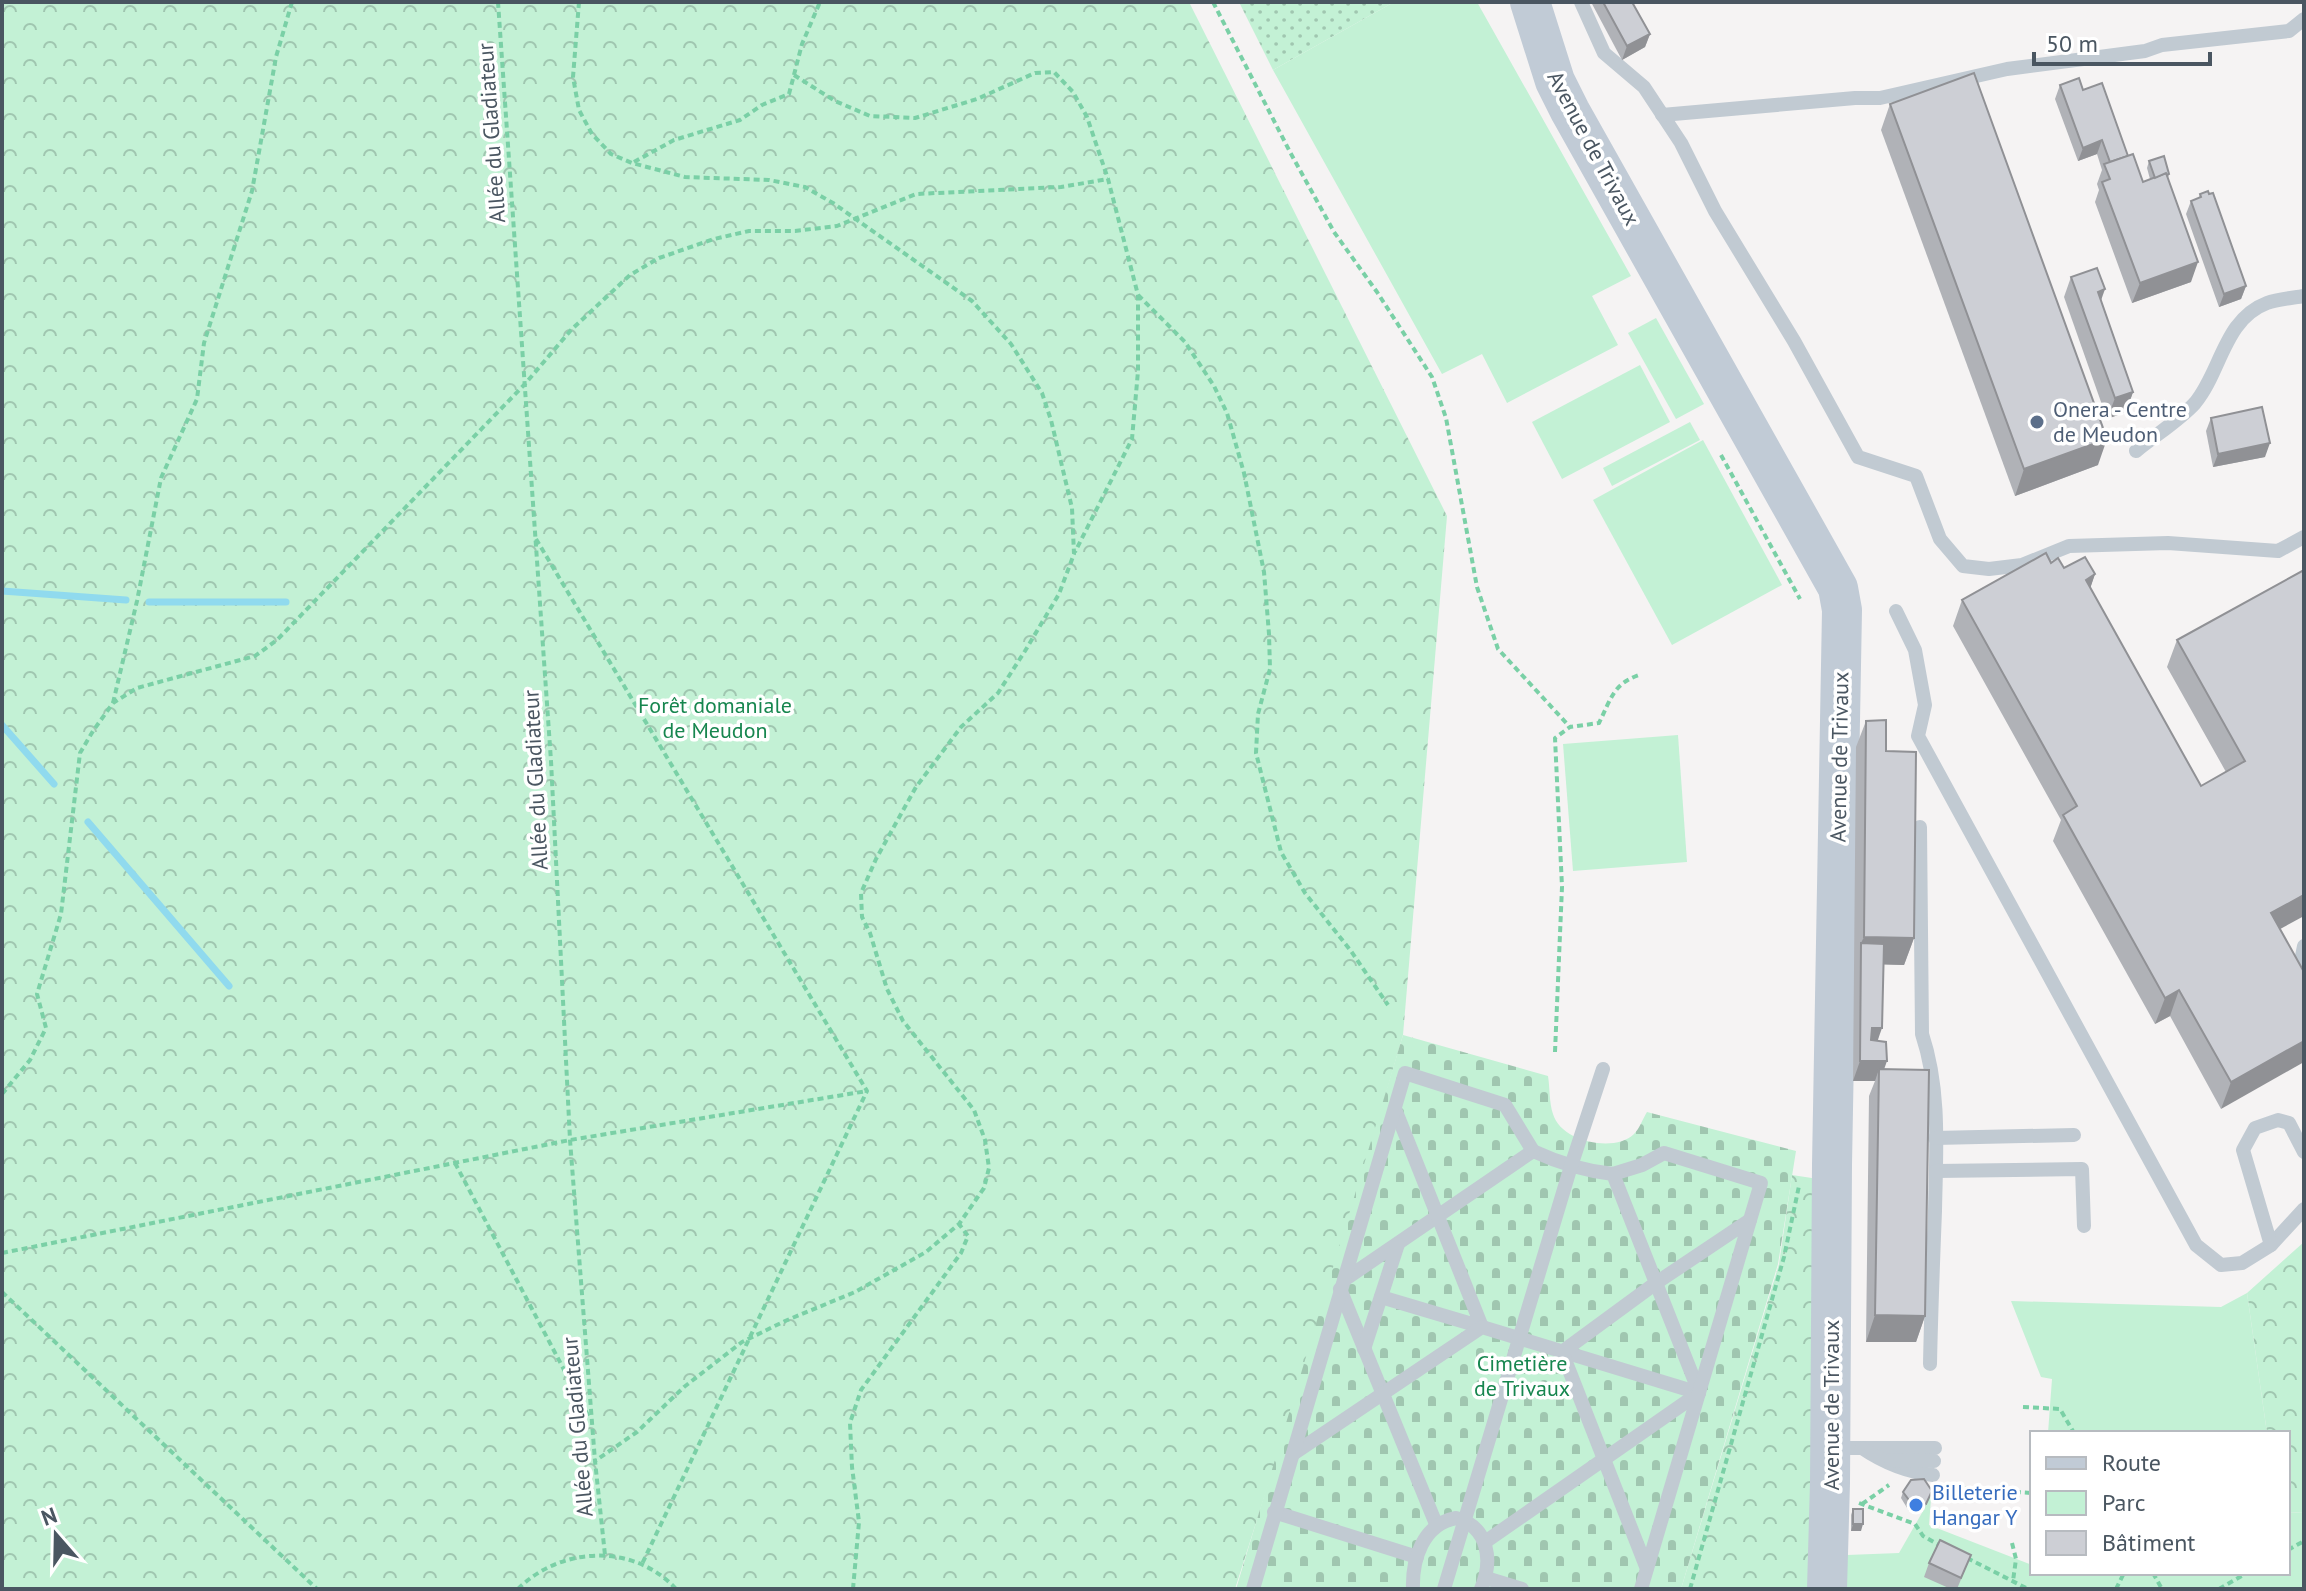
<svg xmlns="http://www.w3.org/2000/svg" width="2306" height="1591" font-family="'PT Sans',sans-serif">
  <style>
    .grass { fill: url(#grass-dots) }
    .forest { fill: url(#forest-crowns) }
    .cemetery { fill: url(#cemetery-stones) }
    .park { fill: #c3f1d5 }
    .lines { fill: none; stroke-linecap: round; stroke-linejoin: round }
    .stream { stroke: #90daee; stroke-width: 7 }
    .path { stroke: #7ad0a6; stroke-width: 4; stroke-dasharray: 6 4; stroke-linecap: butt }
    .lane { stroke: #c1cad2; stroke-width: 14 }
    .secondary { stroke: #c1cbd6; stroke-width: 40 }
    .wall { fill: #b0b2b7 }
    .shaded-wall { fill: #909195 }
    .building { fill: #cdcfd5; stroke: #909195; stroke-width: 2 }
    .service-dot { fill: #5c6f8a; stroke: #fff; stroke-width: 3 }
    .shop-dot { fill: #3f7fe0; stroke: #fff; stroke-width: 3 }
    .labels { text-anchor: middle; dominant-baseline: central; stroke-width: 7; stroke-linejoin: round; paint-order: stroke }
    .street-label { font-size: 22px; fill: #4a5661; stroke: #fff }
    .service-label { font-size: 22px; fill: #4e5e75; stroke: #fff; text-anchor: start }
    .park-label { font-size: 22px; fill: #17864f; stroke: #fff }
    .shop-label { font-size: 22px; fill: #366cbe; stroke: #fff; text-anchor: start }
  </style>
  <defs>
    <pattern id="grass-dots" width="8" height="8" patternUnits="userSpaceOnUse" patternTransform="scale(2)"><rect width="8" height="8" fill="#c3f1d5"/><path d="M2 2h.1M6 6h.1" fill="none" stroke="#a0c6b0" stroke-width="1.8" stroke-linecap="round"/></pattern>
    <pattern id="forest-crowns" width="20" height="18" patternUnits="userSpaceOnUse" patternTransform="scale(2)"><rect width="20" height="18" fill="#c3f1d5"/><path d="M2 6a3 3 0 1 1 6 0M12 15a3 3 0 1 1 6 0" fill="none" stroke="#a0c6b0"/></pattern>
    <pattern id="cemetery-stones" width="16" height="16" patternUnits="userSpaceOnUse" patternTransform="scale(2)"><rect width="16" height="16" fill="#c3f1d5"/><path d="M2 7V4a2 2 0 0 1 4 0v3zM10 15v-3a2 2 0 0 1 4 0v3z" fill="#a0c6b0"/></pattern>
  </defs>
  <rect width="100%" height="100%" fill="#f5f3f3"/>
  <path class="grass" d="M1239 2H1394L1273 70Z"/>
  <g class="forest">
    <path d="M2 2H1189L1447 516 1403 1035 1310 1353 1235 1589H2Z"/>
    <path d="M1792 1175 1825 1180 1813 1589H1681L1779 1264Z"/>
    <path d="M2304 1242V1512L2288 1513V1433H2267L2247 1293Z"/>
  </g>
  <path class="cemetery" d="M1403 1035 1548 1076C1550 1088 1549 1103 1553 1114 1561 1142 1615 1153 1634 1134 1640 1128 1643 1118 1647 1112L1796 1151 1778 1264 1681 1589H1236Z"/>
  <g class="park">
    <path d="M1394 2H1477L1631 276 1592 296 1618 345 1507 403 1482 354 1442 374 1273 70Z"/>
    <path d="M1656 318 1704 404 1676 419 1628 333Z"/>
    <path d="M1640 365 1670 422 1562 479 1532 422Z"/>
    <path d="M1690 422 1700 440 1612 486 1603 468Z"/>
    <path d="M1703 440 1782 585 1672 645 1593 500Z"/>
    <path d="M1678 735 1687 862 1573 871 1563 744Z"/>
    <path d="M2247 1293 2267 1433H2048L2052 1379 2041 1377 2011 1301 2221 1307Z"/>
    <path d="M1932 1486 1929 1525 2032 1565V1573H2288V1513L2304 1512V1589H1846L1847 1555 1899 1553 1923 1511Z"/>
  </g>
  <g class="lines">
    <g class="stream">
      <path d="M2 591 126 600"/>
      <path d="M149 602H286"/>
      <path d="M2 725 54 784"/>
      <path d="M88 822 229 986"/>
    </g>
    <g class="path">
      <path d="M498 2 551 761 570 1140 595 1461 605 1555"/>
      <path d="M579 2 573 77 579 110 592 134 611 154 632 163 685 177 769 180 805 187 833 203 972 301 1011 344 1042 393 1051 420 1072 508 1074 554 1059 594 1025 651 998 693 961 727 916 787 876 859 861 893 862 917 870 933 887 989 903 1021 974 1110 985 1140 989 1168 984 1188 959 1224 926 1252 855 1292 785 1321 742 1342 684 1387 637 1432 595 1461"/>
      <path d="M1213 2 1290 152 1334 232 1377 292 1432 377 1446 418 1477 587 1498 649 1570 727"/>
      <path d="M794 75 835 101 870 116 915 118 977 99 1035 73 1054 72 1073 92 1087 117 1108 179 1138 295V371L1132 439 1075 552"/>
      <path d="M634 162 674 140 740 120 762 105 789 94 802 44 820 2"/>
      <path d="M1138 295 1185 342 1214 386 1227 413 1244 473 1264 572 1269 634 1270 669 1258 714 1256 753 1281 852 1305 893 1351 951 1388 1005"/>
      <path d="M1721 455 1800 599"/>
      <path d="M536 539 867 1091 642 1564"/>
      <path d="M113 703 137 601 161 478 197 399 204 343 252 191 276 57 292 2"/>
      <path d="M1555 1052 1562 887 1555 738 1570 727 1599 723C1611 699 1613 684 1639 675"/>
      <path d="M2 1094 30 1060 46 1028 37 994 61 914 80 753 93 731 113 703 137 688 255 656 277 640 525 384 571 330 630 275 659 258 714 239 749 231H795L837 226 916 194 1061 187 1108 179"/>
      <path d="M455 1163 590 1419"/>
      <path d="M2 1253 570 1140 867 1091"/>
      <path d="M2 1292 317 1589"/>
      <path d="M2023 1407 2060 1409 2074 1433"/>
      <path d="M1945 1487 2032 1493"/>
      <path d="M1859 1503 1915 1524 1923 1536 1941 1546"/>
      <path d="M1862 1504 1889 1485"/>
      <path d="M2012 1543 2016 1559 2013 1581"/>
      <path d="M2288 1550 2304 1541"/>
      <path d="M1967 1558 2028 1589"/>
      <path d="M2153 1573 2162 1589"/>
      <path d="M518 1589C561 1546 634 1543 676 1589"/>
      <path d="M853 1589 859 1522 852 1467 850 1423 861 1390 961 1253 968 1236 959 1224"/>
      <path d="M1690 1589 1784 1257 1799 1186"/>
      <path d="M2116 1589 2124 1573"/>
      <path d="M2219 1589 2247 1573"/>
    </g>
    <g class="lane">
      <path d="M1581 2 1604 53 1644 87 1681 143 1715 211 1794 341 1858 457 1916 476 1940 539 1963 566 1989 569 2022 565 2069 546 2168 543 2278 551 2304 537"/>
      <path d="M1662 115 1855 98H1880L2007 69 2145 51 2162 45 2289 31 2304 19"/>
      <path d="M2136 451C2154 436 2180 420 2195 403 2221 372 2224 319 2267 303 2278 299 2292 298 2304 296"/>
      <path d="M1896 611 1915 650 1925 705 1918 736 2196 1245 2221 1265 2242 1263 2271 1245 2304 1209"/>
      <path d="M1920 827 1922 1034C1941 1091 1936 1152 1935 1211 1933 1262 1931 1313 1930 1364"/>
      <path d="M2304 946 2301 961 2304 969"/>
      <path d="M1935 1138 2074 1135"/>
      <path d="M1936 1171 2082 1169 2084 1226"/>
      <path d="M1613 1174 1642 1165 1664 1153 1761 1183 1750 1220"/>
      <path d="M2271 1245 2243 1150 2255 1128 2278 1120 2289 1123 2304 1152"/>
      <path d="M1344 1280 1533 1151C1559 1163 1585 1171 1613 1174L1699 1392"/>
      <path d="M1340 1289 1436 1524"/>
      <path d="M1381 1297 1482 1327 1395 1109"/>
      <path d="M1364 1349 1398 1244"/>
      <path d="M1832 1448H1935"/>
      <path d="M1862 1448C1884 1463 1906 1472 1933 1475"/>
      <path d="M1293 1454 1482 1327 1699 1393"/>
      <path d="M1891 1460 1934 1461"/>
      <path d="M1274 1512 1417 1557"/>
      <path d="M1485 1542 1699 1393"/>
      <path d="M1486 1578 1522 1589"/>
      <path d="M1253 1589 1405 1073 1505 1105 1533 1151"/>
      <path d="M1413 1589C1412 1559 1423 1524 1456 1518 1489 1527 1493 1561 1481 1589"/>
      <path d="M1444 1589 1571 1166 1603 1069"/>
      <path d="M1641 1589 1750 1220 1656 1283 1562 1352 1647 1569"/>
    </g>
    <path class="secondary" d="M1530 2 1555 81 1570 111 1838 588 1842 610 1832 1165 1830 1483 1827 1589"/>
  </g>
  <g class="wall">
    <path d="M1591 2H1632L1650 34 1645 47 1622 60Z"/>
    <path d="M2060 85 2083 90 2128 156 2143 182 2150 179 2147 168 2149 161 2169 174 2168 178 2191 282 2132 303 2095 202 2099 190 2097 184 2102 170 2097 154 2078 161 2055 99Z"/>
    <path d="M1890 104 2098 465 2015 496 1881 130Z"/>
    <path d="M2200 194 2246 286 2241 299 2219 307 2186 214 2191 201 2199 198Z"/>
    <path d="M2071 277 2101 301 2133 392 2126 412 2107 419 2064 297Z"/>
    <path d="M2211 418 2265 457 2213 467 2206 431Z"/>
    <path d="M2051 563 2064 568 2095 574 2090 588 2201 786 2226 772 2167 667 2177 640 2304 570 2280 929 2304 972 2221 1109 2170 1016 2155 1024 2053 841 2061 820 1953 626 1962 600Z"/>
    <path d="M1866 721 1886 751 1914 938 1904 965 1883 964 1878 1041 1884 1069 1925 1316 1916 1342H1866L1869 1096 1875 1081H1853L1856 747Z"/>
    <path d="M1903 1492 1923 1511H1909L1901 1498Z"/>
    <path d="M1853 1509 1861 1531H1851V1515Z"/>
    <path d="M1971 1555 1957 1589H1951L1924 1577 1929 1563Z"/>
  </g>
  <g class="shaded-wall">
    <path d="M1650 34 1645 47 1622 60 1627 46Z"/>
    <path d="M2102 140 2097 154 2078 161 2083 148Z"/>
    <path d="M2198 262 2191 282 2132 303 2140 283Z"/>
    <path d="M2246 286 2241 299 2219 307 2224 294Z"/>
    <path d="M2105 289 2098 309V292Z"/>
    <path d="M2133 392 2126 412 2107 419 2115 398Z"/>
    <path d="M2107 439 2098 465 2015 496 2024 469Z"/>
    <path d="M2270 443 2265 457 2213 467 2218 454Z"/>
    <path d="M2095 574 2086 601V580Z"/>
    <path d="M2304 895V916L2262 939 2271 913Z"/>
    <path d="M1864 937 1914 938 1904 965 1861 964V943Z"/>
    <path d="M2179 990 2170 1016 2155 1024 2165 998Z"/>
    <path d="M1872 1028H1882L1875 1048H1864Z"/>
    <path d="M2304 1041V1062L2221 1109 2231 1082Z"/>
    <path d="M1860 1061H1887L1880 1081 1879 1069 1875 1081H1853Z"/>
    <path d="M1875 1315 1925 1316 1916 1342H1866Z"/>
    <path d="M1932 1491 1923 1511H1909L1912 1504Z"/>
    <path d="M1853 1524H1863L1861 1531H1851Z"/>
  </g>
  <g class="building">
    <path d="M1603 2H1632L1650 34 1627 46Z"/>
    <path d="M1974 73 2107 439 2024 469 1890 104Z"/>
    <path d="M2079 78 2083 90 2102 83 2128 156 2110 162 2102 140 2083 148 2060 85Z"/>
    <path d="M2133 154 2143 182 2166 173 2198 262 2140 283 2102 182 2110 179 2104 164Z"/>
    <path d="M2164 156 2169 174 2167 175 2166 173 2155 178 2149 161Z"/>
    <path d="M2208 191 2209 194 2213 193 2246 286 2224 294 2191 201 2201 197 2200 194Z"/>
    <path d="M2097 268 2105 289 2098 292 2133 392 2115 398 2071 277Z"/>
    <path d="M2262 407 2270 443 2218 454 2211 418Z"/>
    <path d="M2046 553 2051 563 2058 558 2064 568 2085 557 2095 574 2086 580 2201 786 2245 761 2177 640 2304 570V895L2271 913 2304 972V1041L2231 1082 2179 990 2165 998 2063 815 2077 806 1962 600Z"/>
    <path d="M1886 720V751L1916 752 1914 938 1864 937 1866 721Z"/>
    <path d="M1861 943 1884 944 1882 1028H1872L1871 1040 1886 1042 1887 1061H1860Z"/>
    <path d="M1879 1069 1929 1070 1925 1316 1875 1315Z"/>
    <path d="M1924 1479 1932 1491 1926 1504H1912L1903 1492 1911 1480Z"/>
    <rect x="1853" y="1509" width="10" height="15"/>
    <path d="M1940 1540 1971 1555 1961 1578 1929 1563Z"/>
  </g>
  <circle class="service-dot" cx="2037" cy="422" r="8"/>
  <circle class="shop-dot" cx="1916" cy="1505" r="8"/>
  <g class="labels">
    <g class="street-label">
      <text transform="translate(491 133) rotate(-94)">Allée du Gladiateur</text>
      <text transform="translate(1594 148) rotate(62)">Avenue de Trivaux</text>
      <text transform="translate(1839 757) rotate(-89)">Avenue de Trivaux</text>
      <text transform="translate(535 780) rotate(-93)">Allée du Gladiateur</text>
      <text transform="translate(1831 1405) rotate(-90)">Avenue de Trivaux</text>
      <text transform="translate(577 1427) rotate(-95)">Allée du Gladiateur</text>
    </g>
    <g class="service-label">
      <text x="2053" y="409">Onera - Centre<tspan x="2053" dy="25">de Meudon</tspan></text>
    </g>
    <g class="park-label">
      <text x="715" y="705">Forêt domaniale<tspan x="715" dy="25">de Meudon</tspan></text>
      <text x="1522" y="1363">Cimetière<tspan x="1522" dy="25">de Trivaux</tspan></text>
    </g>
    <g class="shop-label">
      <text x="1932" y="1492">Billeterie<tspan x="1932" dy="25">Hangar Y</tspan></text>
    </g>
  </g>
  <rect width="2306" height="1591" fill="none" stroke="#4a5661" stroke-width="8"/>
  <rect x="2030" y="1431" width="260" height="144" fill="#ffffff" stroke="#b7bbc0" stroke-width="2"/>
  <rect x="2046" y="1457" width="40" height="12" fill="#c1cbd6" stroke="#b7bbc0" stroke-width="2"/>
  <text x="2102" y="1471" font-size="24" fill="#4a5661">Route</text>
  <rect x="2046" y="1491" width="40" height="24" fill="#c3f1d5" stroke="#b7bbc0" stroke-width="2"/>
  <text x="2102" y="1511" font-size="24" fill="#4a5661">Parc</text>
  <rect x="2046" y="1531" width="40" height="24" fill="#cdcfd5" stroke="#b7bbc0" stroke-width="2"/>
  <text x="2102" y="1551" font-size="24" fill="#4a5661">Bâtiment</text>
  <g transform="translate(56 1535) rotate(340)" stroke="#ffffff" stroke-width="6" paint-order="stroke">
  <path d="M0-6L14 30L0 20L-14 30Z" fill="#4a5661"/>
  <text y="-12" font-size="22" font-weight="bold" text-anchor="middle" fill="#4a5661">N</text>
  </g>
  <path d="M2034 52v12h176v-12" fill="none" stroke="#4a5661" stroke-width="4"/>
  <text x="2046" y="52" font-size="24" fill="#4a5661" stroke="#ffffff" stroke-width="6" paint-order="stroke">50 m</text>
</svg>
